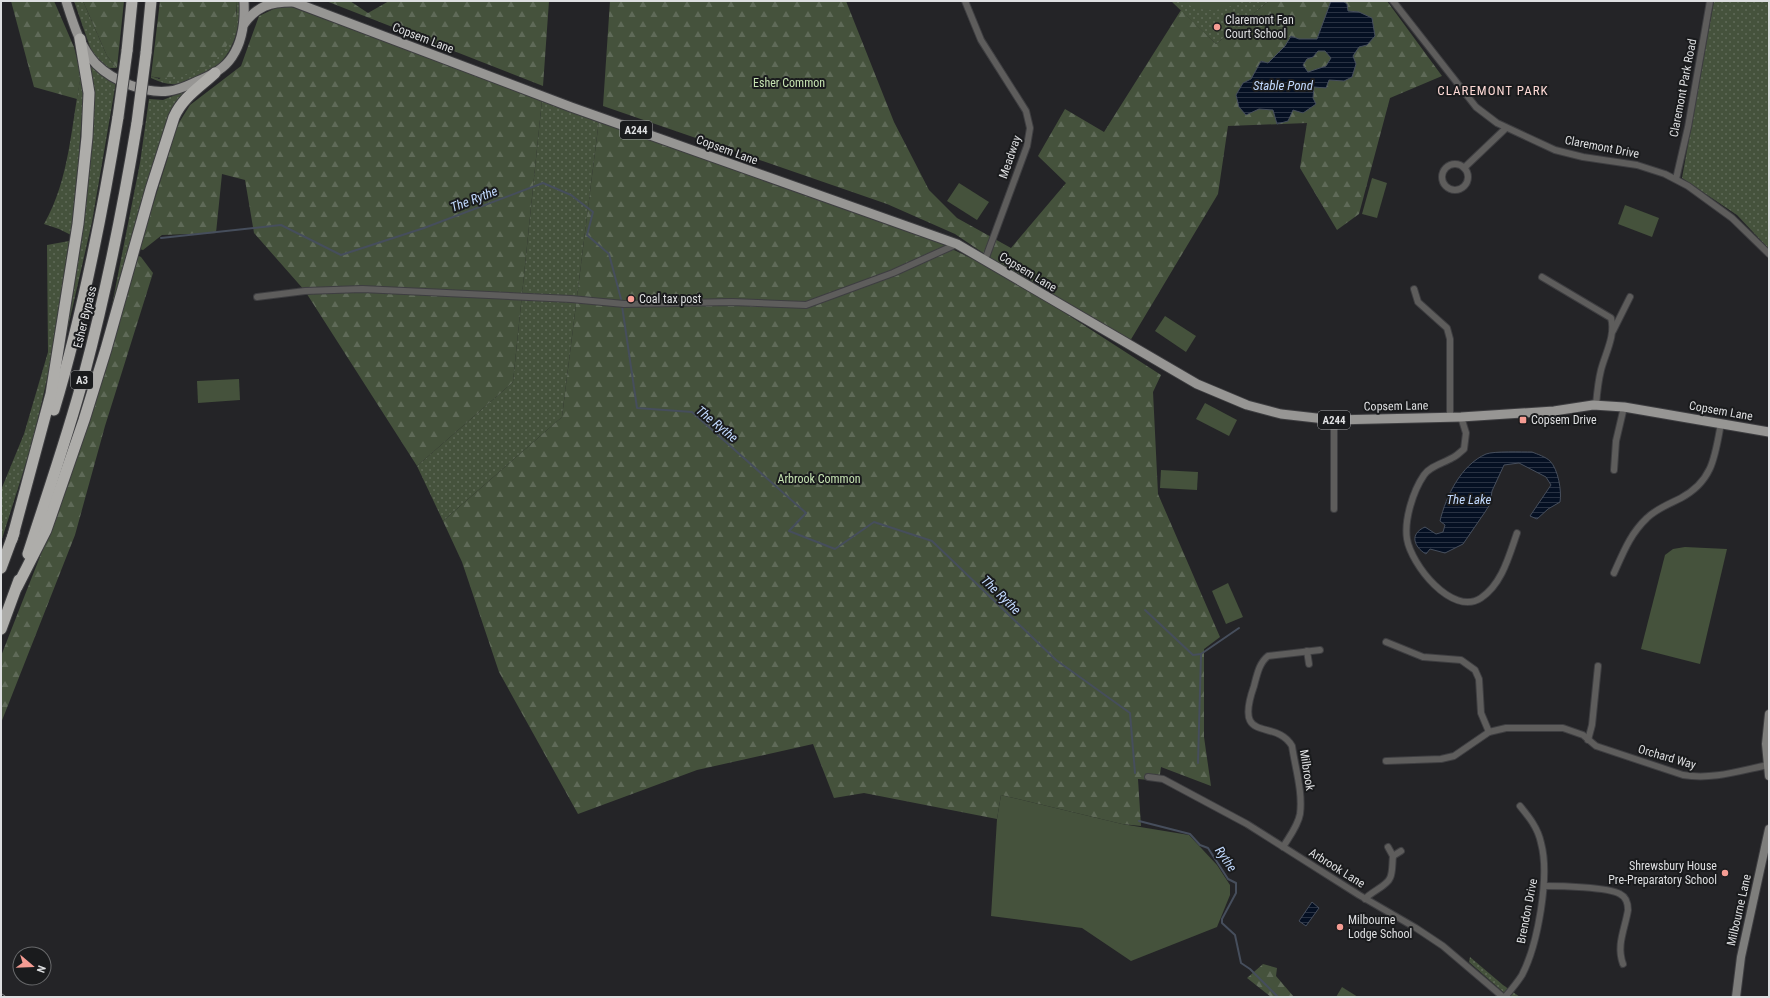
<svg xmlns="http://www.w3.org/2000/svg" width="1770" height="998" font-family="'Roboto Condensed',sans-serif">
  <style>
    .grass { fill: url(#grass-dots) }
    .forest { fill: url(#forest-firs) }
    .pitch { fill: #45523c }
    .water { fill: url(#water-rules); stroke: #464e5c; fill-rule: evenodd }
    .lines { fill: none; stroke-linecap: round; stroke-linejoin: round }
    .stream { stroke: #464e5c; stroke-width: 2 }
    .street-casing { stroke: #3e3e41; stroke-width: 8 }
    .secondary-casing { stroke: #3e3e41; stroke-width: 10 }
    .primary-casing { stroke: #3e3e41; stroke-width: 11 }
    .highway-casing { stroke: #3e3e41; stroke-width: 13 }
    .street { stroke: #5e5d5c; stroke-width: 6 }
    .secondary { stroke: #7e7e7c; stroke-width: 8 }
    .primary { stroke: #979694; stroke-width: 9 }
    .highway { stroke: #aeadaa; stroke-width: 11 }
    .rail-casing { stroke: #8a8a8d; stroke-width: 3.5 }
    .rail { stroke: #1a1b1d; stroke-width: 2; stroke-dasharray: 6; stroke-linecap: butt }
    .highway-bridge-casing { stroke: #3e3e41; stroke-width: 13; stroke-linecap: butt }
    .highway-bridge { stroke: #aeadaa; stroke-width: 11 }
    .poi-dot { fill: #f59c93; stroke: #1a1b1d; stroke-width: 1.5 }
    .labels { text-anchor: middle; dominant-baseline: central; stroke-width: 4; stroke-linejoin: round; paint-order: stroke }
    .shield { fill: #1a1b1d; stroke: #a3a4a6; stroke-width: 1 }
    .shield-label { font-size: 11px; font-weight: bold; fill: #dedfe1 }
    .poi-label { font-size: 12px; fill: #dedfe1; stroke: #1a1b1d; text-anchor: start }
    .street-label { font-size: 12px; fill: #dedfe1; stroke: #1a1b1d }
    .park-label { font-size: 12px; fill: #c5e2b1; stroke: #1a1b1d }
    .water-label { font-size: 13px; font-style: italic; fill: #c1d9fe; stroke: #1a1b1d }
    .neighbourhood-label { font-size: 13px; letter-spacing: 1px; fill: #fdd9d5; stroke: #1a1b1d }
  </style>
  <defs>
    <pattern id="grass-dots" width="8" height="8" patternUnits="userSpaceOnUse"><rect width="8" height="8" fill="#45523c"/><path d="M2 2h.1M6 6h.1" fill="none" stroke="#5f6a58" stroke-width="1.8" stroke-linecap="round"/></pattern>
    <pattern id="forest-firs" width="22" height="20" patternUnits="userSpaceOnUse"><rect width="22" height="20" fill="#45523c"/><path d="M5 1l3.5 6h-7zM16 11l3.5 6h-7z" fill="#5f6a58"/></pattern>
    <pattern id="water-rules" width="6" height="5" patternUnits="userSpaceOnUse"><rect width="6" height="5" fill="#051023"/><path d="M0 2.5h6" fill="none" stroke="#293243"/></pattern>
  </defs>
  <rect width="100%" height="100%" fill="#242427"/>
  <g class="grass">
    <path d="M74 1H83L107 56 117 68H108L92 53Z"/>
    <path d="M236 1H240C241 24 234 54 214 68 209 72 203 74 197 76 178 86 171 87 151 78V76L159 79 233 29 237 12Z"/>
    <path d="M1171 1H1269L1216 44Z"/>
    <path d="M1714 1H1769V249L1737 215 1682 178Z"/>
    <path d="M89 65 105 77 116 82 92 222 66 336 92 145V103Z"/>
    <path d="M81 75 84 91 78 166 71 235 59 229 44 224C70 179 71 125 81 75Z"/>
    <path d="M185 91 186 93 171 114 166 125 111 310 140 163 149 99 163 100Z"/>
    <path d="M542 100 599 120 562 417 443 521 417 466 513 382Z"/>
    <path d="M69 241 54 349 32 444 1 542V490L24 434 48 352 47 245Z"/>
    <path d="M1470 957 1503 985 1520 997H1509L1469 962Z"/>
  </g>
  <g class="forest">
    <path d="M11 1H54L74 47 81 75 77 99 34 87Z"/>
    <path d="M83 1H124L117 68 107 56Z"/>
    <path d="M160 1H236C240 39 219 68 182 75 171 77 161 80 151 76Z"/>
    <path d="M326 1H350L368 13 389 1H549L543 86Z"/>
    <path d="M610 1H846L894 122 929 190 957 218 1011 248 1066 183 1038 156 1065 109 1104 132 1181 10 1216 44 1269 1H1387L1442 76 1390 98 1359 214 1337 230 1300 168 1307 123 1228 126 1218 194 1130 341 1001 265 955 234 887 204 603 106Z"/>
    <path d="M284 4 542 100 513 382 417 466 305 291 254 233 245 180 222 174 216 233 162 235 143 250 139 249 167 160 175 129 190 105 241 66 259 16Z"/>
    <path d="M599 120 925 236 1008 276 1161 375 1153 392 1158 494 1220 637 1204 649V737L1211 786 1161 767 1159 781 1138 779 1141 826 1122 824 1001 795 997 819 864 793 834 798 813 744 697 770 578 814 499 672 462 562 443 521 562 417Z"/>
    <path d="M137 255 141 257 153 273 105 426 75 535 1 723V656L50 531Z"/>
    <path d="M1263 964 1277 968 1276 976 1294 997H1271L1247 978Z"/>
  </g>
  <g class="pitch">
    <path d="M1180 1H1240C1221 14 1200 12 1180 1Z"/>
    <path d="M1372 178 1387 183 1377 218 1362 214Z"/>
    <path d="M959 183 989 202 977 220 947 201Z"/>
    <path d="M1625 205 1659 218 1652 237 1618 224Z"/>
    <path d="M1165 316 1196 336 1186 352 1155 331Z"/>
    <path d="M239 379 240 400 198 403 197 381Z"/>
    <path d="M1205 403 1237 420 1229 436 1196 419Z"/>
    <path d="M1161 470 1198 472 1197 490 1160 488Z"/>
    <path d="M1685 547 1727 549 1700 664 1641 649 1665 555 1673 549Z"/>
    <path d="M1228 583 1243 617 1226 624 1212 591Z"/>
    <path d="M1001 795 1122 824 1189 835 1217 865 1230 885V895L1217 927 1131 961 1082 928 991 916 997 819Z"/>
    <path d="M1342 987 1358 997H1336Z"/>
  </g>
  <g class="water">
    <path d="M1331 1H1343L1347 4 1348 11 1359 12 1372 18 1375 36 1367 45 1359 47 1353 56 1356 64 1352 77 1344 81 1329 80 1326 88 1314 87 1313 98 1316 104 1303 113 1293 110 1288 121 1277 124 1273 110 1259 109 1246 115 1239 107 1236 95 1243 83 1251 79 1261 61 1268 63 1285 46 1291 36 1299 39H1317ZM1318 51H1325L1331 58 1326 66 1308 72 1303 65 1307 59 1313 57Z"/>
    <path d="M1532 452C1537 454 1546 457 1550 461 1558 469 1562 491 1560 502L1548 509 1537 519 1530 516 1551 485 1546 477 1519 463 1504 465 1492 491 1490 504 1485 512 1463 544 1445 553 1430 549 1426 554C1414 547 1409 534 1425 527L1436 534 1443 532 1445 525 1440 521C1446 496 1461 465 1486 454 1494 451 1522 452 1532 452Z"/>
    <path d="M1312 902 1319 908 1306 926 1299 921Z"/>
  </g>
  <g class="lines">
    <g class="stream">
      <path d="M161 238 281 225 341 255 424 228 543 183 571 195 593 212 587 235 609 254 621 299 637 408 692 412 806 513 789 531 835 549 874 522 932 541 1056 660 1130 713 1135 773"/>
      <path d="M1145 610 1193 655 1201 654 1239 628"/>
      <path d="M1198 763 1201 654"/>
      <path d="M1139 821 1190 834 1200 845 1208 848 1228 879 1236 883V893L1222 919V923L1235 935 1241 963 1250 969 1278 997"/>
    </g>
    <g class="street-casing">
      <g id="street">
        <path d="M965 1 981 40 1026 111 1030 128 1027 146 985 260"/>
        <path d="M1393 1 1476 107 1497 123 1555 150 1583 157 1637 165 1665 174 1688 186 1732 218 1769 254"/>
        <circle cx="1455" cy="177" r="13"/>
        <path d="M1464 168 1506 128"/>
        <path d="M1676 179 1688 127 1710 1"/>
        <path d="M1542 277 1611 318C1616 335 1605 354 1601 370 1598 382 1597 393 1596 405"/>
        <path d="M1414 289 1418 302 1447 328 1450 339V417"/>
        <path d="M257 297 305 291 362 289 571 299 624 304 732 302 806 305 893 273 957 244"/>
        <path d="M1613 331 1630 297"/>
        <path d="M1461 417 1466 433 1464 449C1460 452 1457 456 1452 458 1444 463 1430 466 1424 475 1413 491 1404 520 1407 539 1411 564 1452 617 1481 598 1502 584 1509 556 1517 533"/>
        <path d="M1614 470 1616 441 1624 407"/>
        <path d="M1334 509V420"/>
        <path d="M1614 573C1623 553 1630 534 1647 518 1656 509 1669 504 1681 498 1713 481 1715 456 1721 423"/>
        <path d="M1307 651 1309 664"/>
        <path d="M1489 732 1506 728H1563L1583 735 1596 746 1683 775C1712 780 1739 771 1768 765"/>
        <path d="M1588 740 1592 725 1598 666"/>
        <path d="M1386 761 1441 759 1454 756 1489 732 1481 713 1479 679 1475 670 1461 660 1423 657 1386 642"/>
        <path d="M1148 777 1163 779 1247 824 1359 895 1416 928 1443 946 1503 997"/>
        <path d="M1283 847C1289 837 1298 826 1300 814 1303 792 1295 767 1292 746 1275 717 1233 746 1254 686 1257 675 1259 663 1268 656L1320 650"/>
        <path d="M1393 856 1401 851"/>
        <path d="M1544 886C1560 886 1608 887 1620 894 1626 897 1628 904 1628 910 1625 929 1616 945 1623 964"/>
        <path d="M1365 899C1372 891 1387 886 1390 878 1393 872 1392 863 1393 856L1388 847"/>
        <path d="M1505 997C1511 990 1517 983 1522 975 1538 944 1550 876 1541 843 1538 828 1529 817 1520 806"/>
      </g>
    </g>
    <g class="secondary-casing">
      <g id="secondary">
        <path d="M1769 714 1766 744 1769 776"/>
        <path d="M1736 997 1741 957 1769 829"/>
      </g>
    </g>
    <g class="primary-casing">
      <g id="primary">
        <path d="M66 1C73 23 80 47 96 64 113 81 145 94 169 91 180 90 190 84 200 80 213 74 224 69 232 57 243 41 245 20 244 1"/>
        <path d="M291 1 571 107 957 244 1197 384 1247 405 1281 414 1334 420 1461 417 1554 411 1593 405 1624 407 1769 432"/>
        <path d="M244 24C257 6 270 2 292 2"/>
      </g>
    </g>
    <g class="highway-casing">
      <g id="highway">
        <path d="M127 51 132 1"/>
        <path d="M146 53 151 1"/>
        <path d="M54 410C83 314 102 215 118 117"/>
        <path d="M12 539 51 394 78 224 87 137 89 93 80 39"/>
        <path d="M28 554C47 495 68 435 84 375 106 292 123 208 137 123"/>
        <path d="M1 568 14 533"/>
        <path d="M17 587 46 530 84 420 106 349 151 189 174 117C183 97 200 87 215 73"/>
        <path d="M1 629 19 580"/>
      </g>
    </g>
    <use href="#street" class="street"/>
    <use href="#secondary" class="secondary"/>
    <use href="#primary" class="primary"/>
    <use href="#highway" class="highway"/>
    <g class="rail-casing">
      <path id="rail" d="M1 995 4 997"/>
    </g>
    <use href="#rail" class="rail"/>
    <g class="highway-bridge-casing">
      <g id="highway-bridge">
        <path d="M118 117 127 51"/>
        <path d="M137 123 146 53"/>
      </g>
    </g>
    <use href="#highway-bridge" class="highway-bridge"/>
  </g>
  <g class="poi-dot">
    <circle cx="1217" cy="27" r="4"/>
    <circle cx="631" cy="299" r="4"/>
    <rect x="1519" y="416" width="8" height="8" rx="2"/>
    <circle cx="1725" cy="873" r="4"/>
    <circle cx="1340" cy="927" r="4"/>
  </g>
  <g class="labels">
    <g class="shield">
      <rect x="620" y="121" width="32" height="18" rx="3"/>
      <rect x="71" y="371" width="22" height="18" rx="3"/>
      <rect x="1318" y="411" width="32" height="18" rx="3"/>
    </g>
    <g class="shield-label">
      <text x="636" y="130">A244</text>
      <text x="82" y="380">A3</text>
      <text x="1334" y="420">A244</text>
    </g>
    <g class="poi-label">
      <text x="1225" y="20">Claremont Fan<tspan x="1225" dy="14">Court School</tspan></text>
      <text x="639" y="299">Coal tax post</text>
      <text x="1531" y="420">Copsem Drive</text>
      <text x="1717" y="866" text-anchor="end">Shrewsbury House<tspan x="1717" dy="14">Pre-Preparatory School</tspan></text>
      <text x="1348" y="920">Milbourne<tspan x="1348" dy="14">Lodge School</tspan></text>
    </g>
    <g class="street-label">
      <text transform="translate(423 38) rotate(21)">Copsem Lane</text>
      <text transform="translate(1683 88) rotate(-79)">Claremont Park Road</text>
      <text transform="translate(1602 147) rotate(11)">Claremont Drive</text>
      <text transform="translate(727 150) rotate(20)">Copsem Lane</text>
      <text transform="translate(1010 157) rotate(-71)">Meadway</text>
      <text transform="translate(1028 272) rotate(31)">Copsem Lane</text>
      <text transform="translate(85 317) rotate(-76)">Esher Bypass</text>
      <text transform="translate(1396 406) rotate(-1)">Copsem Lane</text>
      <text transform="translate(1721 411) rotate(10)">Copsem Lane</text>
      <text transform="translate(1667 757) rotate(16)">Orchard Way</text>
      <text transform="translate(1307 770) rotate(81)">Milbrook</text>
      <text transform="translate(1337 868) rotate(32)">Arbrook Lane</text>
      <text transform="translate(1739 910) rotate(-77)">Milbourne Lane</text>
      <text transform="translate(1527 911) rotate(-79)">Brendon Drive</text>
    </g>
    <g class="park-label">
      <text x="789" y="83">Esher Common</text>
      <text x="819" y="479">Arbrook Common</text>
    </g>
    <g class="water-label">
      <text x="1283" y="85">Stable Pond</text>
      <text transform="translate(474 199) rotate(-21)">The Rythe</text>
      <text transform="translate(717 424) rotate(39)">The Rythe</text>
      <text x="1469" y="499">The Lake</text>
      <text transform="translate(1001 595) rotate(44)">The Rythe</text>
      <text transform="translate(1226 859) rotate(55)">Rythe</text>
    </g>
    <g class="neighbourhood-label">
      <text x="1493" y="90">CLAREMONT PARK</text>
    </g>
  </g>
  <rect width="1770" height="998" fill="none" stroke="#dedfe1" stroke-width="4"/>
  <g transform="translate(32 966) rotate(109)"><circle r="19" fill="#1a1b1d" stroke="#68696b"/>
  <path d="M0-3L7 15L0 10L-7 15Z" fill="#f59c93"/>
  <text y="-6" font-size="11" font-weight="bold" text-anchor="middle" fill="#dedfe1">N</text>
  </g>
</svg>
